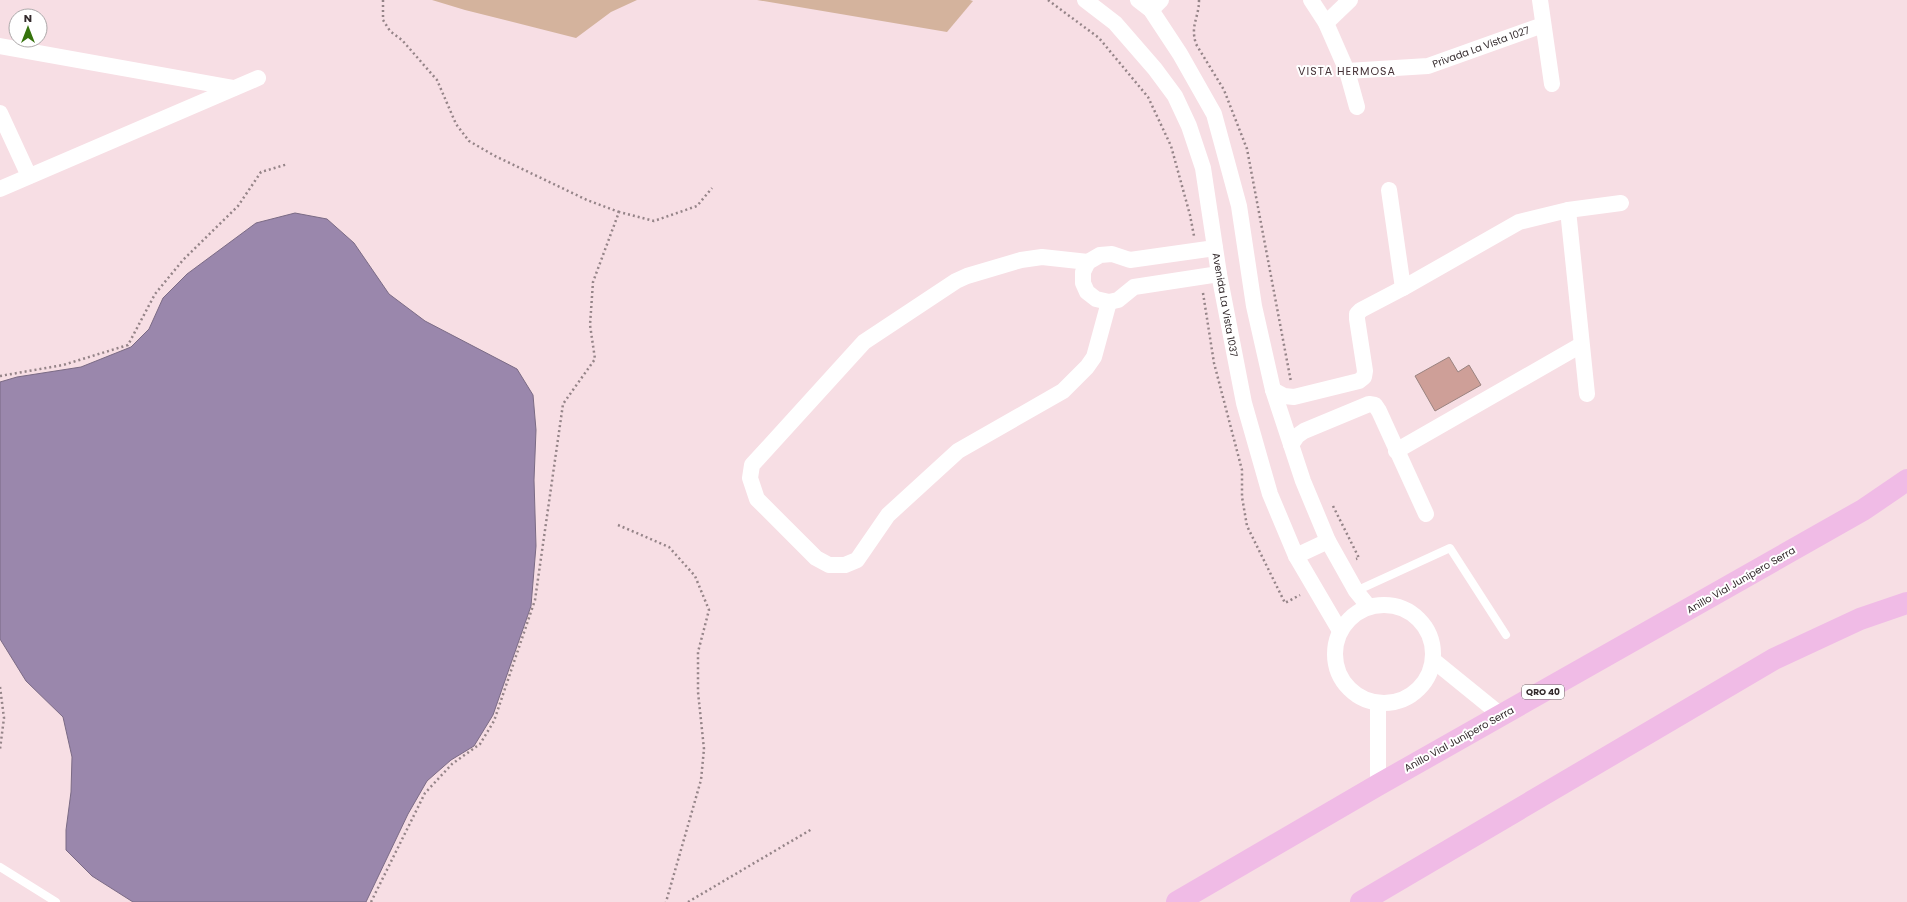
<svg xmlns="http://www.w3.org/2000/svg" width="1907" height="902" font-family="Poppins,sans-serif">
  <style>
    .green { fill: #d4b39d }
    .water { fill: #9a87ac; stroke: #7b6b85 }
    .building { fill: #ce9f98; stroke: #9a8380 }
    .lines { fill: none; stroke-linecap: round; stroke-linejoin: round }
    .path { stroke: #958488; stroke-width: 2.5; stroke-dasharray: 2 3; stroke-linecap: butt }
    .service { stroke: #fff; stroke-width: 8 }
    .minor { stroke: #fff; stroke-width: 16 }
    .trunk { stroke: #f0bbe6; stroke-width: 22 }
    .labels { text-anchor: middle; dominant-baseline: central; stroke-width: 4; stroke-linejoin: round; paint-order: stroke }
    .shield { fill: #fff; stroke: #70696b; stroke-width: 1 }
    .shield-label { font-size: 9px; font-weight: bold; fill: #32292b }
    .street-label { font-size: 10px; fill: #32292b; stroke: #fff }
    .neighbourhood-label { font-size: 11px; letter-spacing: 1px; fill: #453237; stroke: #fff }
  </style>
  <rect width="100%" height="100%" fill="#f7dee4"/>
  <g class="green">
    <path d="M432 0H637L611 12 576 38 465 10Z"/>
    <path d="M757 0H970L973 1 947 32Z"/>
  </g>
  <path class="water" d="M295 213 327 219 354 243 389 294 425 321 517 369 533 395 536 430 534 480 536 546 531 606 493 715 474 746 451 760 427 781 408 814 366 902H133L92 876 66 850V830L71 792 72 757 63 717 26 681 0 639V382L17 377 81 367 131 347 149 329 163 298 187 274 256 223Z"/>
  <path class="building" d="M1449 357 1458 372 1469 365 1481 385 1435 411 1415 376Z"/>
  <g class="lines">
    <g class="path">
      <path d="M383 0V20L390 31 402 40 437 80 456 124 469 141 495 156 587 200 619 212"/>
      <path d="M1048 0 1099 38 1148 97 1171 146 1190 215 1194 236"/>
      <path d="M1199 0C1199 18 1190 25 1196 44L1224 90 1247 149 1291 382"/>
      <path d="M1203 293 1214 363 1242 470V497L1247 526 1285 603 1300 595"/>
      <path d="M0 376 63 365 128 345 155 294 183 260 238 206 261 172 288 164"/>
      <path d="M1333 506 1359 558 1356 559"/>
      <path d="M618 525 669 547 695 576 709 610 698 652V692L704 749 701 780 666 902"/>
      <path d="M0 687 4 718 0 749"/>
      <path d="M371 902 425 793 452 764 480 744 494 721 535 600 563 404 595 359 590 325 593 282 619 212 654 221 697 206 712 188"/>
      <path d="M688 902 812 829"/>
    </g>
    <g class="service">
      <path d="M1356 591 1450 548 1506 635"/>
      <path d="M0 867 56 902"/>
    </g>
    <g class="minor">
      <path d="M1085 0 1115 23 1155 69 1175 96 1189 126 1203 168 1219 274 1244 403 1270 494 1296 556 1340 631"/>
      <path d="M1138 0 1151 10 1180 54 1214 114 1239 206 1254 306 1273 390 1303 481 1328 541 1356 591 1369 607"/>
      <path d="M1311 0 1326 23 1347 71 1357 107"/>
      <path d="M1540 0 1552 84"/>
      <path d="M1151 10 1161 0"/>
      <path d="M1326 23 1350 0"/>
      <path d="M0 46 234 88"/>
      <path d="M1347 71 1428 66 1543 25"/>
      <path d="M0 113 29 176"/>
      <path d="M0 189 258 78"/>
      <path d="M1389 190 1403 288"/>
      <path d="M1568 210 1587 394"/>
      <path d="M1215 248 1130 260 1112 254 1100 255 1088 262 1083 272V283L1087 292 1096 299 1109 302 1118 300 1134 287 1219 274"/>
      <path d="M1088 262 1042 257 1021 260 967 276 956 281 864 342 752 465 750 478 757 499 816 558 829 565H845L857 560 888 515 958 451 1063 391 1087 367 1094 357 1109 302"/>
      <path d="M1273 390 1284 396 1294 397 1359 381 1364 377 1365 371 1357 319V314L1361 310 1403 288 1519 222 1568 210 1621 203"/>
      <path d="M1291 445 1297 436 1304 431 1369 404 1375 405 1379 411 1426 514"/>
      <path d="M1396 451 1581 345"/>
      <path d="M1296 556 1328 541"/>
      <circle cx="1384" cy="654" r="49"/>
      <path d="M1433 660 1502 716"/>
      <path d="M1378 703V785"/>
    </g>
    <g class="trunk">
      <path d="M1177 902 1378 785 1863 510 1907 480"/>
      <path d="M1361 902 1774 659 1860 619 1907 603"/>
    </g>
  </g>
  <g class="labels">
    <rect class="shield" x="1522" y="685" width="42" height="14" rx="3"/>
    <g class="shield-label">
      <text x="1543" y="692">QRO 40</text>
    </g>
    <g class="street-label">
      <text transform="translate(1481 47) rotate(-20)">Privada La Vista 1027</text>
      <text transform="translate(1225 305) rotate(80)">Avenida La Vista 1037</text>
      <text transform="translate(1741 580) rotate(-30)">Anillo Vial Junípero Serra</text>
      <text transform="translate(1459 739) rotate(-29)">Anillo Vial Junípero Serra</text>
    </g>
    <g class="neighbourhood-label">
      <text x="1347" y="71">VISTA HERMOSA</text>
    </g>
  </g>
  <g transform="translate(28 28)"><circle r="19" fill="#ffffff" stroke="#ada9aa"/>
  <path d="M0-3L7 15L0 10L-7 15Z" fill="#35730c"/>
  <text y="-6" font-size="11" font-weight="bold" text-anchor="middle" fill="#32292b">N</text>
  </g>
</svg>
